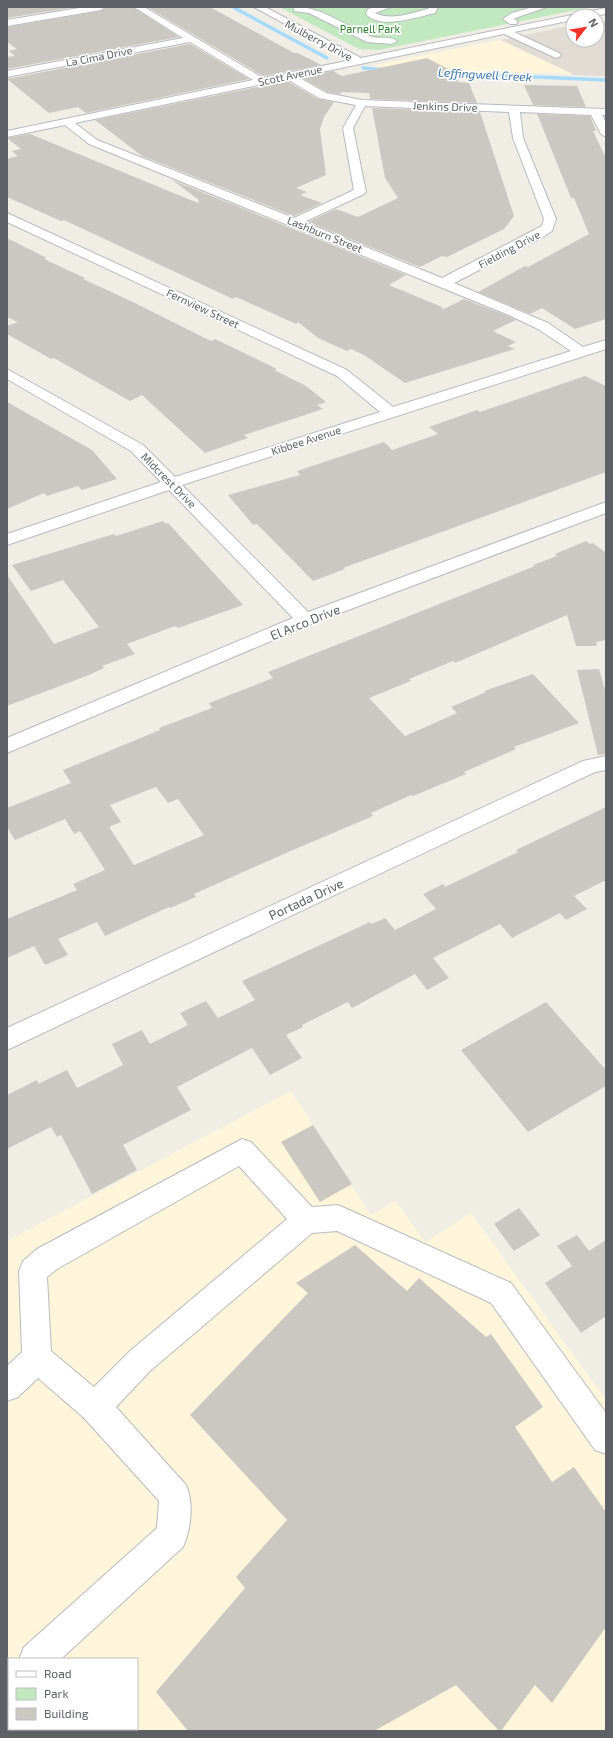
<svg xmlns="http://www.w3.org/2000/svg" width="613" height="1738" font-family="'Exo 2',sans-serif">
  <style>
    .commercial { fill: #fff5db }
    .education { fill: #e0dcd3 }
    .green { fill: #c2e8c0 }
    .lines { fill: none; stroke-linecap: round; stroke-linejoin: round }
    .stream { stroke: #a6dbff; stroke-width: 3.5 }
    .building { fill: #cbc8c2; fill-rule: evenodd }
    .minor-casing { stroke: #b7bbbf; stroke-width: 2 }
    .minor { fill: #fff; fill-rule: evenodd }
    .labels { text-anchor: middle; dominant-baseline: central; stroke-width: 3.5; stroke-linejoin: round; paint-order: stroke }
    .far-park-label { font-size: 11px; fill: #308231; stroke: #fff }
    .far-street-label { font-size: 11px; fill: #5d6166; stroke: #fff }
    .far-water-label { font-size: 12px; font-style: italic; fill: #3a76ad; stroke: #fff }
    .street-label { font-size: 13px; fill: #5d6166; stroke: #fff }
  </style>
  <rect width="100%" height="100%" fill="#f0ede5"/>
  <g class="commercial">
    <path d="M500 40 573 74 407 69 374 65Z"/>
    <path d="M291 1091 371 1215 396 1201 425 1242 471 1213 606 1400V1731H34L32 1729H137V1659H9V1698L7 1695V1241Z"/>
  </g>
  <path class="education" d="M597 20 606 21V76L575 75 501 40 573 25V40H597Z"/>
  <path class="green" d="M279 7H591L379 50 359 49Z"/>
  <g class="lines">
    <g class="stream">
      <path d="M233 7 327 58"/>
      <path d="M363 68 383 70"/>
      <path d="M447 73 606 80"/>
    </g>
  </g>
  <g class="building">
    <path d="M7 7H76L7 18Z"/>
    <path d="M106 7H133L179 37 7 69V57L15 56 9 51 17 49 7 42V27L101 11Z"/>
    <path d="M147 7H210L294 53H298L321 65 263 76Z"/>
    <path d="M190 44 249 79 86 113 78 107 49 113 7 79Z"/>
    <path d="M427 58 458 74V82L469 83 477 103 370 99 369 93 342 92 340 94 327 92 302 78 333 71 342 76Z"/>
    <path d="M287 81 318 99 334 102 324 117 320 129 326 175 296 188 307 192 300 195 322 203 294 216 142 156 95 120Z"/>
    <path d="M524 85 577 86 586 107 533 105Z"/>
    <path d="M372 108 480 112 514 216 504 229 447 257 442 256 420 267 308 222 336 209 358 217 398 198 385 178Z"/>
    <path d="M537 114 590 116 596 131H593L606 158V319L575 329 542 308 530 314 478 292 525 266 528 267 589 234 574 198H571Z"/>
    <path d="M30 134 198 203 199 200 172 180 406 275 389 285 442 307 441 309 446 308 464 299 510 317 516 320 493 331 516 342 508 346 515 349 405 383 364 355 351 349 347 351 318 338 298 322 296 324 236 297 233 299 64 220 61 221 7 197V159L18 156 12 151 21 149 7 138Z"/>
    <path d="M7 238 47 258 44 259 85 278 83 279 133 302 211 341 215 339 277 369 274 370 306 386 326 402 317 405 323 409 244 435 248 438 205 453 142 395 130 401 54 358 51 359 7 334V326L18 322 7 317Z"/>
    <path d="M585 376 606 386V472L343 568 345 569 313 581 257 524 253 525 228 495 300 475 297 471 384 442 392 450 438 434 429 427 477 410 480 412Z"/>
    <path d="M7 402 92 450 117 479 82 490 78 486 47 496 44 493 7 509Z"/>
    <path d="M163 521 166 524 168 523 243 605 178 628 175 626 127 644 135 654 102 666 104 668 89 675 7 706V575L54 644 99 627 63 580 31 591 12 565 114 534 116 536Z"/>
    <path d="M586 541 590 544 593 543 606 553V640L596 642 597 646H576L567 615 455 663 453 661 409 679 411 681 369 698 405 736 457 713 451 707 486 692 484 691 533 674 579 723 514 747 516 749 464 772 466 774 413 796 411 795 371 813 373 816 286 853 194 894 196 897 170 908 169 907 105 936 97 922 58 939 68 955 45 965 34 946 7 958V919L77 890 73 884 105 870 80 831 74 834 65 819 15 840 7 827V808L71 783 63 770 160 730 159 728 212 708 209 703 273 678 268 672 535 566 533 565 557 556 555 554ZM156 787 168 803 178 799 204 835 134 865 109 827 121 822 110 805Z"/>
    <path d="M599 669 606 693V754L598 755 577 670Z"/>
    <path d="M606 807V880L574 896 587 909 566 920 560 913 512 938 500 924 433 958 449 978 427 990 415 974 352 1008 348 1002 302 1025 303 1027 286 1035 302 1058 270 1075 252 1048 177 1087 191 1110 123 1145 137 1170 92 1194 61 1135 57 1137 51 1127 7 1149V1095L37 1080 38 1084 67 1070 77 1088 123 1065 112 1044 142 1030 150 1044 188 1025 180 1013 206 1001 218 1018 255 1000 242 981 370 922 372 924 385 918 395 930 436 909 423 894 443 884 445 887 518 852 516 850Z"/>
    <path d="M546 1002 606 1070V1086L528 1132 461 1050Z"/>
    <path d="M313 1125 352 1184 320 1202 281 1142Z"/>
    <path d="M519 1208 540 1235 514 1251 494 1224Z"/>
    <path d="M577 1235 589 1251 606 1240V1316L581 1333 545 1283 572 1266 557 1246Z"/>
    <path d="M355 1245 407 1291 419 1278 486 1337 491 1334 543 1407 515 1427 552 1482 574 1467 606 1512V1627L552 1703 535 1685 501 1731H499L456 1685 374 1731H188L156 1692 245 1588 236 1577 287 1520 190 1415 308 1293 296 1283Z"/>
  </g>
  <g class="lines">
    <g class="minor-casing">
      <g id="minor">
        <path d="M85 7H105L101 10 7 26V20Z"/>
        <path d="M134 7H144L263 78 351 60 254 7H265L361 58 606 8V14L594 16H573V20L514 32 559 53 561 55 559 57 556 58 504 34 298 77 326 93 362 100 606 109V115H602L606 123V137L601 134 591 115 520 112 523 138 556 219 552 231 543 237 454 283 548 323 583 347 606 340V349L182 485 308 612 606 502V513L311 624 7 753V738L293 618 169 490 7 545V534L161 482 131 451 7 379V369L143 445 175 477 380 412 337 376 7 222V213L347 370 393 407 571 351 538 329 511 316 89 144 65 125 7 137V131L253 80 190 42 7 77V71L183 38ZM287 79 319 98 356 105 343 128 354 190 294 218 97 140 75 123ZM365 106 509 112 513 138 544 219 542 226 442 278 304 222 364 194 366 192 353 128Z"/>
        <path d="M294 7C321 6 345 26 370 36 378 40 390 35 397 41L392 44 367 42 309 13 294 11Z"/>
        <path d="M376 7H391L375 13C391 21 412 13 428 9L430 7H438L435 13C417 17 380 30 366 14L368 9Z"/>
        <path d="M533 7H547L518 17 514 19 518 22 516 24H510L503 19 512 13Z"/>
        <path d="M606 756V770L595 772 7 1050V1028L583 761Z"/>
        <path d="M242 1139 251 1142 312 1207 338 1205 511 1283 606 1413V1454L595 1450 491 1303 337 1231 312 1233 150 1371 116 1407 186 1485C194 1503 191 1529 183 1547L61 1659H19L24 1647 157 1528 159 1501 84 1418 38 1378 18 1397 7 1401V1366L22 1352 19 1271 23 1261 37 1249ZM239 1166 287 1219 130 1351 94 1387 51 1351 47 1277 57 1269Z"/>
        <path d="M9 1667V1701L7 1702V1668Z"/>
      </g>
    </g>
    <use href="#minor" class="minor"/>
  </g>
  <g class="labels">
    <g class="far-park-label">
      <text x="370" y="28">Parnell Park</text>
    </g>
    <g class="far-street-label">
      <text transform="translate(319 40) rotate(28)">Mulberry Drive</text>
      <text transform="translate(99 56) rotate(-11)">La Cima Drive</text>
      <text transform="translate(290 75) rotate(-12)">Scott Avenue</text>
      <text transform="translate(445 106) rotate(2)">Jenkins Drive</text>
      <text transform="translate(325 234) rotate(22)">Lashburn Street</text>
      <text transform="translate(509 249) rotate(-28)">Fielding Drive</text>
      <text transform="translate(203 308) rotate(25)">Fernview Street</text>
      <text transform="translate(306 440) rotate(-18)">Kibbee Avenue</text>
      <text transform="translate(169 480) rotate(45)">Midcrest Drive</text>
    </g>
    <g class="far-water-label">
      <text transform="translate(485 74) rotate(3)">Leffingwell Creek</text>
    </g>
    <g class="street-label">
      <text transform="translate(305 622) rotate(-22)">El Arco Drive</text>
      <text transform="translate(306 899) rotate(-25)">Portada Drive</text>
    </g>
  </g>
  <rect width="613" height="1738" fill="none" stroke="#5d6166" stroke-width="16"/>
  <rect x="8" y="1658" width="130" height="72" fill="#ffffff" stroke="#bec0c2"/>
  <rect x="16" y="1671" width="20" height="6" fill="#ffffff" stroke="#bec0c2"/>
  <text x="44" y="1678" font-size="12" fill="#5d6166">Road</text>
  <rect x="16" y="1688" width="20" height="12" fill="#c2e8c0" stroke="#bec0c2"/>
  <text x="44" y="1698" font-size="12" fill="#5d6166">Park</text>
  <rect x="16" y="1708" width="20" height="12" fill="#cbc8c2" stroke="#bec0c2"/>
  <text x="44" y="1718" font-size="12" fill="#5d6166">Building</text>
  <g transform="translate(585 28) rotate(59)"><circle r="19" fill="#ffffff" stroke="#bec0c2"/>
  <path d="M0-3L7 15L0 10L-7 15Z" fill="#f13329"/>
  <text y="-6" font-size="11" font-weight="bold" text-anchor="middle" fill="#5d6166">N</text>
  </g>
</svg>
